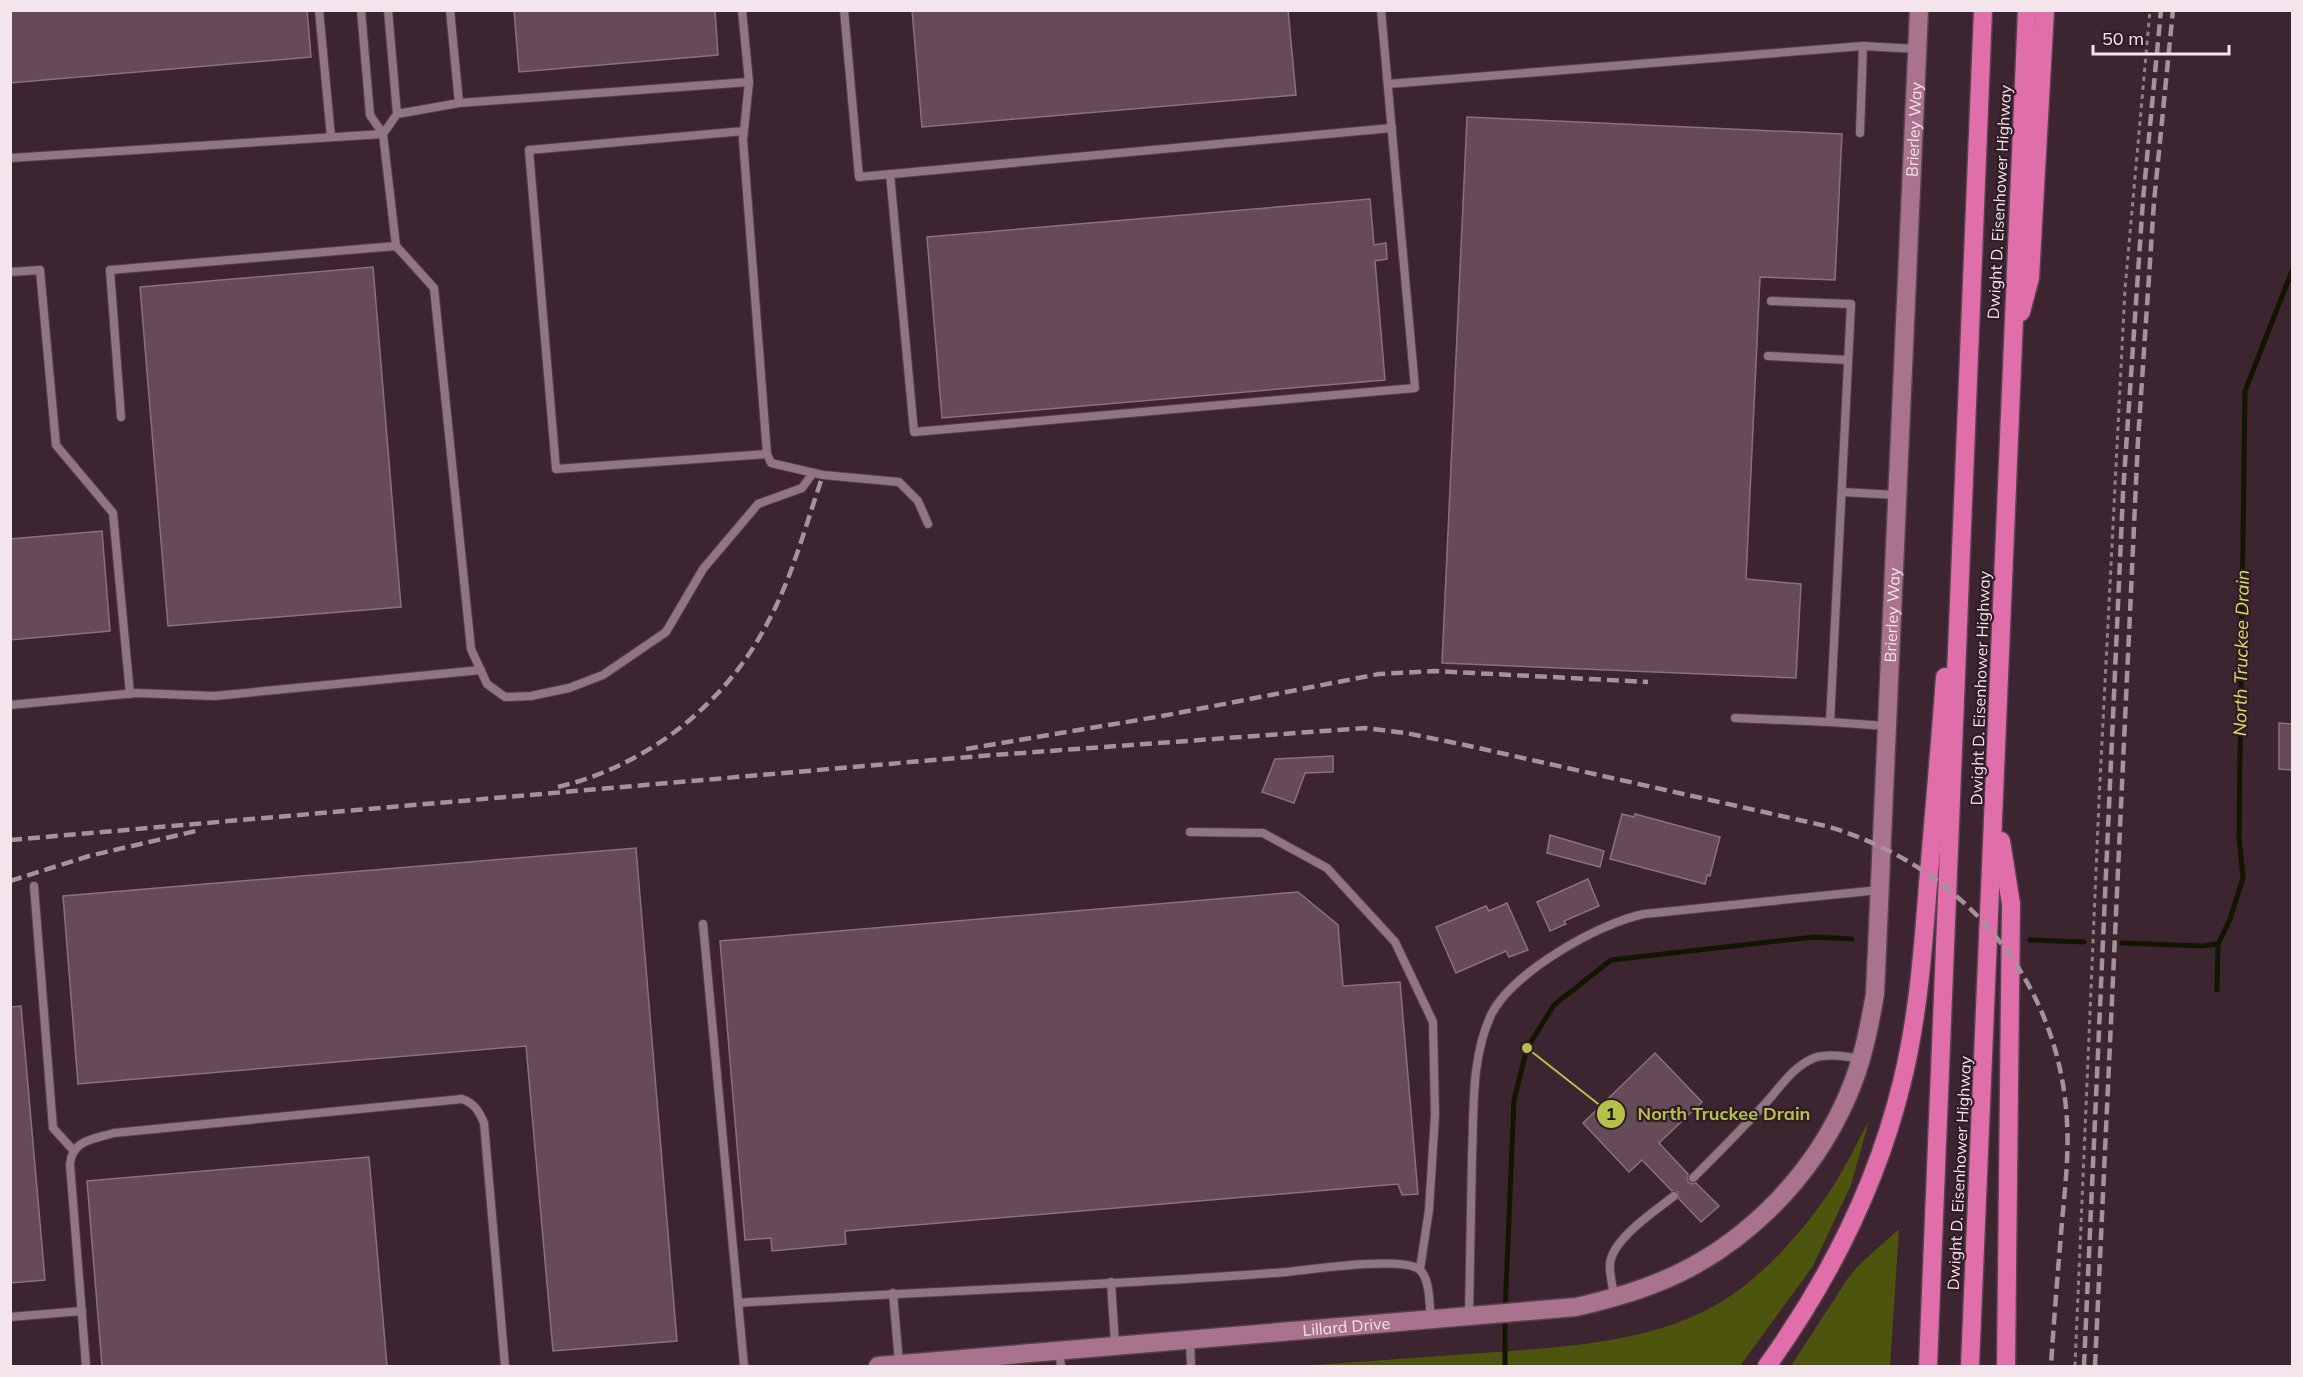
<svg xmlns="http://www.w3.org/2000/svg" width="2303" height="1377" font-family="Mulish,sans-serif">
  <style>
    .green { fill: #4d540e }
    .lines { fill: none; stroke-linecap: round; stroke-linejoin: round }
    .stream { stroke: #121500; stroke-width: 5 }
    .building { fill: #654a57; stroke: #8c707d; stroke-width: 1.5 }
    .lane-casing { stroke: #54414b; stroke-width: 10 }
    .secondary-casing { stroke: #54414b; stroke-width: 21 }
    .highway-casing { stroke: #54414b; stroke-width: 21 }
    .path { stroke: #937e88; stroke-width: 3; stroke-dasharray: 4.5 4.5; stroke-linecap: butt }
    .lane { stroke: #927582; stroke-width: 8 }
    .secondary { stroke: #a9738e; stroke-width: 18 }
    .highway { stroke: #e06eaa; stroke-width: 18 }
    .rail { stroke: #a5929b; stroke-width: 4.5; stroke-dasharray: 12 6; stroke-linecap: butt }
    .labels { text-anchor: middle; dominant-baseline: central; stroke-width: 4.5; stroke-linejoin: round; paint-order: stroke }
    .street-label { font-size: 16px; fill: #f4e4eb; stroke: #311b26 }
    .water-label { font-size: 18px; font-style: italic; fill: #d4e263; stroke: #311b26 }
    .leader { fill: none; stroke: #b5c24a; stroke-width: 2 }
    .callout-dot { fill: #b5c24a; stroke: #311b26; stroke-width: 2 }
    .mark-label { font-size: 18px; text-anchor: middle; font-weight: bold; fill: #111 }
    .callout-label { font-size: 18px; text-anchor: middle; font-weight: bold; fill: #b5c24a; stroke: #311b26; stroke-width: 4.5; stroke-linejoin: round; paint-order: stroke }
  </style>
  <rect width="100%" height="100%" fill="#3c2430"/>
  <g class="green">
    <path d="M1869 1121 1851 1185 1813 1266 1740 1366H1300C1361 1362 1421 1357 1482 1353 1570 1346 1665 1344 1739 1290 1772 1265 1803 1230 1826 1197 1843 1173 1855 1146 1869 1121Z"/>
    <path d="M1899 1229 1890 1366H1791L1848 1278 1861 1263Z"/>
  </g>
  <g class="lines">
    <g class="stream">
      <path d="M2030 940 2084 942"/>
      <path d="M2122 943 2202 946 2218 944"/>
      <path d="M2217 990 2218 944 2230 919 2243 878 2239 836 2245 391 2292 271"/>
      <path d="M1505 1366V1313L1514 1100 1527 1048 1554 1005 1611 960 1814 937 1852 939"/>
    </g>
  </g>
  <g class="building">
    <path d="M10 10H307L311 57 10 83Z"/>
    <path d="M514 10H715L718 55 519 72Z"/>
    <path d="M912 10H1288L1296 95 922 127Z"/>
    <path d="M1467 117 1842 134 1835 280 1760 277 1746 579 1801 584 1796 678 1442 663Z"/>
    <path d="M1370 199 1374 245 1386 243 1387 259 1375 261 1385 380 942 418 927 237Z"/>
    <path d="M373 267 401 607 168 626 140 287Z"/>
    <path d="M102 531 110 631 10 640V539Z"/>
    <path d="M2279 723 2292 724V770L2279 769Z"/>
    <path d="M1333 756V772L1305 773 1294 803 1262 792 1275 759Z"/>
    <path d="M1622 814 1634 817 1635 814 1720 837 1710 876 1707 875 1705 884 1610 859Z"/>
    <path d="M1550 835 1604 851 1600 867 1547 853Z"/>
    <path d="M636 848 677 1341 553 1351 526 1046 78 1084 63 896Z"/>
    <path d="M1588 879 1599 906 1564 921 1566 924 1550 931 1537 902Z"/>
    <path d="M1298 892 1338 925 1343 986 1400 982 1418 1194 1402 1195 1398 1184 845 1231 846 1244 772 1251 771 1238 745 1240 720 941Z"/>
    <path d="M1507 903 1528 950 1509 957 1506 951 1456 973 1436 927 1486 906 1489 911Z"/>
    <path d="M21 1006 45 1280 10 1283V1007Z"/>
    <path d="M1655 1053 1702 1102 1659 1143 1688 1174V1182L1692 1184 1696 1183 1719 1206 1701 1222 1679 1199 1678 1192 1672 1191 1642 1160 1629 1172 1583 1123Z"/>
    <path d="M369 1157 387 1366H102L87 1181Z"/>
  </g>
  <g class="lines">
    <g class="lane-casing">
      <g id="lane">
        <path d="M319 10 331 137"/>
        <path d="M361 10 370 115 383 134 397 114 388 10"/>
        <path d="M450 10 459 103"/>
        <path d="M844 10 859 177 1392 128"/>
        <path d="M1388 84 1863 46 1917 49"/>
        <path d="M397 114 459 103 749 82 742 10"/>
        <path d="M744 131 529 150 556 469 767 454 743 140 749 82"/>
        <path d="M1860 133 1863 46"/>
        <path d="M10 158 383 134 396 246 110 270 121 417"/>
        <path d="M890 174 914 432 1415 388 1381 10"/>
        <path d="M396 246 434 288 471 649 487 684 505 697 531 696 569 688 603 675 666 632 703 569 758 504 802 488 813 473"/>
        <path d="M10 272 40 270 56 445 113 513 130 694"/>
        <path d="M1771 301 1851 304 1830 722 1886 726"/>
        <path d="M1768 356 1848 360"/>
        <path d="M767 454 771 463 823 475 899 482 918 501 928 524"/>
        <path d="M1842 492 1897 495"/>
        <path d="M10 705 136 693 214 696 481 670"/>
        <path d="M1735 718 1830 722"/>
        <path d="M1190 832 1263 833 1327 868 1395 942 1433 1022 1435 1115 1429 1210 1420 1269"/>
        <path d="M34 886 53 1128 74 1151"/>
        <path d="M703 924 744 1366"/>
        <path d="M1693 1178C1717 1154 1741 1130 1764 1105 1779 1089 1792 1067 1814 1058 1828 1053 1845 1057 1860 1058"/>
        <path d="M1111 1282 1115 1344"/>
        <path d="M893 1293 899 1363"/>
        <path d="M1614 1297C1613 1286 1609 1274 1610 1264 1612 1239 1655 1211 1674 1196"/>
        <path d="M738 1303C921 1291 1104 1286 1287 1272 1315 1269 1396 1257 1417 1268 1431 1275 1429 1306 1431 1319"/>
        <path d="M1469 1315C1470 1262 1471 1208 1472 1155 1474 1109 1471 1058 1491 1015 1511 973 1599 923 1644 914L1879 890"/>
        <path d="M10 1317 82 1311"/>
        <path d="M1190 1340 1191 1366"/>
        <path d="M1059 1351 1061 1366"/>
        <path d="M86 1366 70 1164C72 1140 94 1139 114 1133L462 1099C474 1103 479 1111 484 1123L505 1366"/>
      </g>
    </g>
    <g class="secondary-casing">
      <g id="secondary">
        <path id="s1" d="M878 1366 1576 1307C1602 1301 1629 1294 1654 1284 1740 1251 1812 1179 1848 1095 1862 1063 1869 1029 1875 994L1919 10"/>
      </g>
    </g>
    <g class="highway-casing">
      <g id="highway">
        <path d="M2021 312 2030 278 2045 10"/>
        <path d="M2001 841 2011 904 2006 1366"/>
        <path d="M1767 1366C1828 1281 1877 1185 1902 1082 1918 1017 1923 951 1928 884 1934 815 1940 746 1945 677"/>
        <path d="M1928 1366 1983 10"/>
        <path d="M1970 1366 2027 10"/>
      </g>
    </g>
    <path class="path" d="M2075 1366 2099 801 2125 289 2150 10"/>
    <use href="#lane" class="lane"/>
    <use href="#secondary" class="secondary"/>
    <use href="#highway" class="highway"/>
    <g class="rail">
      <path d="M966 749 1162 716 1379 674 1435 671 1648 682"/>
      <path d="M558 787C649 765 727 703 769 620 793 575 806 524 823 475"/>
      <path d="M10 840 980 756 1365 728 1406 733 1465 745 1826 826C1961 865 2060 979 2067 1122 2069 1155 2065 1189 2062 1222 2058 1270 2054 1318 2051 1366"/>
      <path d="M10 881 89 856 196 831"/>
      <path d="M2084 1366 2123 493 2143 200 2161 10"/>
      <path d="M2095 1366 2138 440 2154 202 2173 10"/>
    </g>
  </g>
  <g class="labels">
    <g class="street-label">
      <text stroke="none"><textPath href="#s1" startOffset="2030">Brierley Way</textPath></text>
      <text transform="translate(1999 202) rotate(-87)">Dwight D. Eisenhower Highway</text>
      <text stroke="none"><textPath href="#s1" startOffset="1544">Brierley Way</textPath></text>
      <text transform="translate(1980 688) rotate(-88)">Dwight D. Eisenhower Highway</text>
      <text transform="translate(1959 1173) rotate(-87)">Dwight D. Eisenhower Highway</text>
      <text stroke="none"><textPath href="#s1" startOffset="470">Lillard Drive</textPath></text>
    </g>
    <g class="water-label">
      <text transform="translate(2241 653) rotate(-89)">North Truckee Drain</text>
    </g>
  </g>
  <path class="leader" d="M1527 1048L1611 1114"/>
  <g class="callout-dot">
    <circle cx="1527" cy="1048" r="6"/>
    <circle cx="1611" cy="1114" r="15"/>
  </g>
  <g class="mark-label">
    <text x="1611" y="1120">1</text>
  </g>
  <g class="callout-label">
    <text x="1724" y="1120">North Truckee Drain</text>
  </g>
  <rect width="2303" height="1377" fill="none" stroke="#f4e4eb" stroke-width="24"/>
  <path d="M2093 45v9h136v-9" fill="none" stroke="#f4e4eb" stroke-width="3"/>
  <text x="2102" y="45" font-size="18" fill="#f4e4eb" stroke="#311b26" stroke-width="4.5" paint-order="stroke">50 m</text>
</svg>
